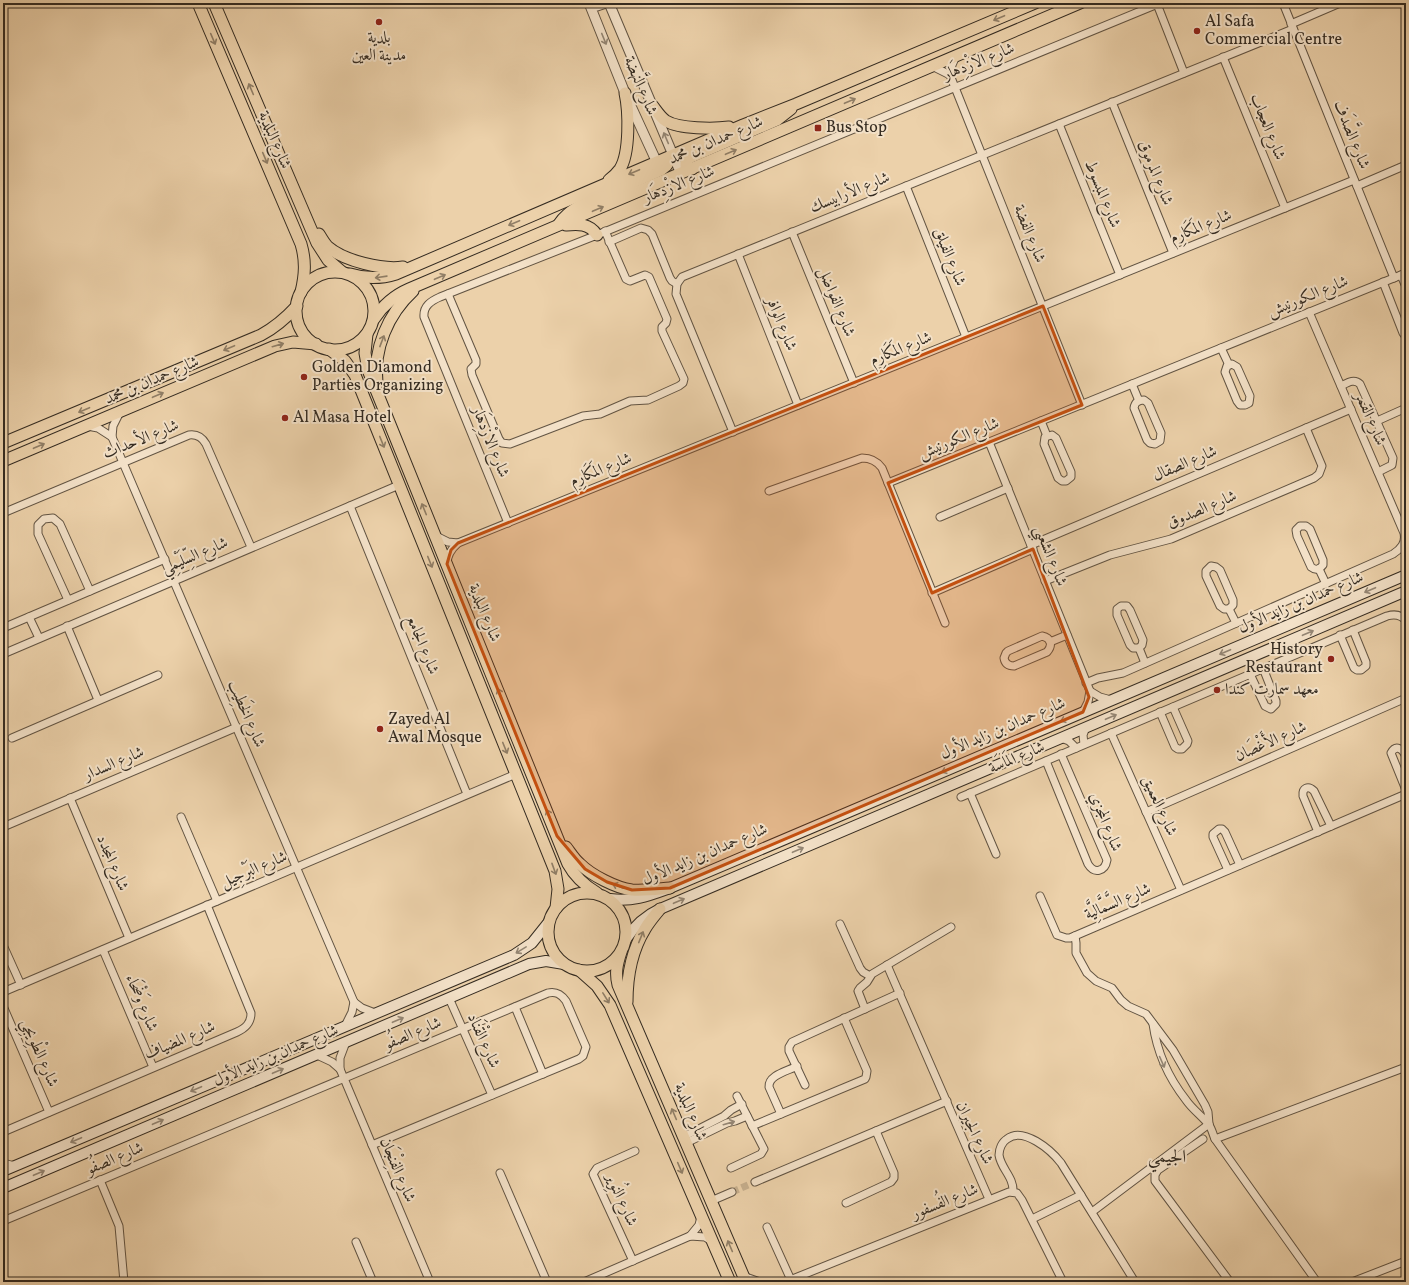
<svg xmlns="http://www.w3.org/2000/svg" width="1409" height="1285" font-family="Vollkorn,Amiri,serif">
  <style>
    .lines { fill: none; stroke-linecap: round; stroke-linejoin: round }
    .minor-tunnel { stroke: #c7b08f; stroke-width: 7; stroke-dasharray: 7 3.5; stroke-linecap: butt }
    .minor-casing { stroke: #625443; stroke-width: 9 }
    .tertiary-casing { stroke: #625443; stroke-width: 11 }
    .secondary-casing { stroke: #342b21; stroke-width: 12 }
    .primary-casing { stroke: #342b21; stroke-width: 13 }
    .minor { stroke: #f3e1c8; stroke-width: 7 }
    .tertiary { stroke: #f3e1c8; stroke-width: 9 }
    .secondary { stroke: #f3e1c8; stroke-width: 10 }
    .primary { stroke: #ecd1aa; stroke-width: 11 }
    .oneway { stroke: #907e66 }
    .oneway2 { stroke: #948674 }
    .marked { fill: #c45010; fill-opacity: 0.2; stroke: #c45010; stroke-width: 3; stroke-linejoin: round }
    .poi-dot { fill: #8f2418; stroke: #f3e1c8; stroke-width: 1.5 }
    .labels { text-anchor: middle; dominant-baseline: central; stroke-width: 4; stroke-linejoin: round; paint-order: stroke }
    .poi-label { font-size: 16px; fill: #342b21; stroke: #f3e1c8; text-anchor: start }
    .street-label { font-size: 16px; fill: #342b21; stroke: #f3e1c8 }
    .quarter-label { font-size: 18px; fill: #342b21; stroke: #f3e1c8 }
  </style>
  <rect width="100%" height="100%" fill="#ecd1aa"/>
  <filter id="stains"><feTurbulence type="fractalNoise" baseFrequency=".005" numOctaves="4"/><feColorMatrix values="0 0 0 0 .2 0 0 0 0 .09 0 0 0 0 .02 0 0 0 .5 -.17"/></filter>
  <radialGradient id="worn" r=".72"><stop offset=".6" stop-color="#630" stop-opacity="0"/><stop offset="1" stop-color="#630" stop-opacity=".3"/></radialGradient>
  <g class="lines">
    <path class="minor-tunnel" d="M732 1192 755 1182"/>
    <g class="minor-casing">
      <g id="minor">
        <path d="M1283 3 1394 278"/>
        <path d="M1157 4 1184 73"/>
        <path d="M1291 24 1340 3"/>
        <path d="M956 56 952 65 950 75 1082 405"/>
        <path d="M1223 57 1285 208"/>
        <path d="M932 66 950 75"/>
        <path d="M1112 102 1173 253"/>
        <path d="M1059 124 1120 275"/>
        <path d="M906 186 966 337"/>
        <path d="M1357 186 1406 165"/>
        <path d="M792 232 854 383"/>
        <path d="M609 242 641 228 648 230 652 234 670 278 672 281 677 284"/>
        <path d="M738 254 798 405"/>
        <path d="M1401 275 1406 287"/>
        <path d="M1383 282 1403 333 1406 337"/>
        <path d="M448 294 476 360V364L471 369 472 375 499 439 502 443 510 444 583 416 600 414 630 401 648 400 679 386 683 383 684 379 662 331V327L666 323 667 319 649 277 645 275 630 281 626 279 605 231"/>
        <path d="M1221 348 1229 365"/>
        <path d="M1232 364 1237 367 1238 369 1250 396 1249 403 1245 405H1240L1237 401 1225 372 1227 366Z"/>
        <path d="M1132 384 1139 401"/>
        <path d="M1341 386C1347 383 1354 378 1360 384L1393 458 1392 465 1378 472"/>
        <path d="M1144 400 1148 403 1161 433 1160 441 1155 444 1150 443 1147 440 1134 408C1135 402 1138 400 1144 400Z"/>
        <path d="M120 412 113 426 112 437 354 1002 362 1008 375 1013"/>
        <path d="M1041 421 1047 436"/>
        <path d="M1377 421 1406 408"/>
        <path d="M87 426 98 428 112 437"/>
        <path d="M733 432 676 294 677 284 682 277 1293 29"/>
        <path d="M1052 435 1056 438 1071 472V477L1066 481H1062L1058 478 1044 444 1045 437Z"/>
        <path d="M989 442 1090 691 1088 702 1083 712"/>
        <path d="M888 483 1406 273"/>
        <path d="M769 491 862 458C871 458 877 461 882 468L945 623"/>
        <path d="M350 506 467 794"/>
        <path d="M3 513 189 435C196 434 202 437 206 444L251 547"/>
        <path d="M940 517 1008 488"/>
        <path d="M508 523 424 317C423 306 431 301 440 297L597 235 1160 3"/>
        <path d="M1300 526H1306L1310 529 1323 560V565C1320 569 1316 571 1311 567L1297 536 1296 530Z"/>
        <path d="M436 536 448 542 458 543"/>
        <path d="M1031 545 1351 409"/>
        <path d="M447 564C447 555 451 549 458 543L1354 180"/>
        <path d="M1211 566 1216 567 1220 570 1233 600V605L1229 609H1224L1220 606 1206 576V571Z"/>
        <path d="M1319 569 1326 584"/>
        <path d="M1045 581 1110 555 1171 539 1314 478 1319 474 1322 466 1306 428"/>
        <path d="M932 593 1033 549"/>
        <path d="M68 600 38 534V525L44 519 53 518 60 524 90 591"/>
        <path d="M1121 606H1127L1130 610 1143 640 1142 645 1139 648H1133L1130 645 1117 615V609Z"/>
        <path d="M1229 609 1236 623"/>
        <path d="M29 617 39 638"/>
        <path d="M67 626 98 700"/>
        <path d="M3 628 165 559"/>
        <path d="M1340 635 1354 668 1357 670H1361L1366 666V662L1353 630"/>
        <path d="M1042 636C1051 638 1053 645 1047 652L1014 666C1009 666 1005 664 1004 658L1006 653 1008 651Z"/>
        <path d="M1050 642 1067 635"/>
        <path d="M1139 648 1145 663"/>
        <path d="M3 654 399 485"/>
        <path d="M1250 674 1265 706 1271 709 1276 704V701L1263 668"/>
        <path d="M1086 683 1098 678 1123 673 1393 554C1401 549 1406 543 1404 533L1309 312"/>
        <path d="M1090 691 1100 697 1111 700"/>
        <path d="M1160 712 1175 747 1178 749H1182L1187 744 1188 741 1173 707"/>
        <path d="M1111 733 1181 890"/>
        <path d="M12 738 158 675"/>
        <path d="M1061 738 1069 741 1076 748"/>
        <path d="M1084 744 1083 735 1086 727"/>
        <path d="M1406 757C1403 749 1396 744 1391 753L1406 790"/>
        <path d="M1046 761 1088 864C1094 874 1105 872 1107 860L1061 754"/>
        <path d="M970 793 996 854"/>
        <path d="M961 797 1387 616C1394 614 1401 614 1406 621"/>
        <path d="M70 798 129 938"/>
        <path d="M1146 812 1406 698"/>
        <path d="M181 817 217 901"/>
        <path d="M3 827 237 727"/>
        <path d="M1318 832 1303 796C1302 788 1308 785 1314 791L1331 826"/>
        <path d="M1228 870 1213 837V834L1219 829H1222L1225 832 1240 865"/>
        <path d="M1040 896 1057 935 1066 938H1070L1406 794"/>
        <path d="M840 924 860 968 863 972 870 976"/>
        <path d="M1075 936 1076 943V953L1087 973 1096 981 1112 988 1121 1000 1128 1006 1146 1014 1173 1050 1205 1105 1208 1112 1209 1124"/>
        <path d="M3 945 21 985"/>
        <path d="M103 950 153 1067"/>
        <path d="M887 965 989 1199"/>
        <path d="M3 992 516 774"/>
        <path d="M449 998 492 1095"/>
        <path d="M3 1006 49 1112"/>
        <path d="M515 1007 543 1074"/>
        <path d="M865 1009 858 991 860 988 867 982 872 974 951 927"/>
        <path d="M1153 1024C1157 1053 1168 1077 1186 1100 1192 1109 1203 1117 1209 1125 1212 1129 1213 1135 1215 1139L1317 1282"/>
        <path d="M345 1026 352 1012 354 1002"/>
        <path d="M346 1042 340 1058V1069L430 1282"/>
        <path d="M317 1055 332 1062 340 1069"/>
        <path d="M805 1085 789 1051V1047L792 1042 900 993"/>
        <path d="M781 1114 769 1087C768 1075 788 1071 797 1066"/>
        <path d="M752 1126 865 1079 866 1077 867 1071 844 1018"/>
        <path d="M3 1132 237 1032C246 1028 251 1023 251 1013L207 905"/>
        <path d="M683 1137 724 1116 731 1110 742 1104"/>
        <path d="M1203 1139 1158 1170 1155 1175V1181L1230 1282"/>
        <path d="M1215 1139 1406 1067"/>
        <path d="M686 1143 727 1123 735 1121 747 1116"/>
        <path d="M3 1163 15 1166"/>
        <path d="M731 1168 761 1154 764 1149 737 1096"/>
        <path d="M500 1173 547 1282"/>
        <path d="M100 1180 119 1226 124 1282"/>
        <path d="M755 1182 947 1101"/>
        <path d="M1013 1192C1014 1177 1001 1169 999 1155 999 1149 1002 1142 1007 1139 1023 1126 1051 1150 1061 1163L1135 1282"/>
        <path d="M711 1201 732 1192"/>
        <path d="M846 1203 891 1182 894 1178V1173L876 1131"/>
        <path d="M1092 1212 1209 1124"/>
        <path d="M1032 1219 1081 1195"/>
        <path d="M3 1221 548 993C556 991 561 994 566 1001L586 1047 583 1056 579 1059 372 1145"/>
        <path d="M767 1227 791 1280"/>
        <path d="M690 1236 699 1225 701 1216"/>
        <path d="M356 1242 373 1282"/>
        <path d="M633 1261 593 1174 597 1168 635 1151"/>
        <path d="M743 1276 760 1282"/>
        <path d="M584 1282 690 1236 705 1237 713 1242"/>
        <path d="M785 1282 1009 1192 1017 1193 1022 1200 1063 1282"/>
        <path d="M1352 1282 1406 1261"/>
      </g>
    </g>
    <g class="tertiary-casing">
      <g id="tertiary">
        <path d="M589 3 625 93 659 167"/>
        <path d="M592 3 597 6 606 3"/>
        <path d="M609 3 681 174"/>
      </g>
    </g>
    <g class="secondary-casing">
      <g id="secondary">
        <path d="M610 899C633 902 648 896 670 888L1406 575"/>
        <path d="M626 939C635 925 645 916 660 909L1406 591"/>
        <path d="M3 1171 514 955 532 943 548 923"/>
        <path d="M3 1188 529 964 546 961 564 964"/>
      </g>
    </g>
    <g class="primary-casing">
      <g id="primary">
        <path d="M198 3 301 244C306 261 305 275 301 292"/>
        <path d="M214 3 317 243 328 260 342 272"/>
        <path d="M652 105C656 110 660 117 666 121 679 129 714 129 729 127"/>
        <path d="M692 169 686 166V163L689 158 777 120 791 109"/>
        <path d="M609 180C613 177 617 173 620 169 630 153 629 111 625 93"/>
        <path d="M559 224C564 216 570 212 578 207L661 170 666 166 673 156"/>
        <path d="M566 225C578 224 589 223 597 235"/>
        <path d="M319 234C322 239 325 244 328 247 344 261 383 270 403 267"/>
        <circle cx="335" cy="311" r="39"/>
        <path d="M350 274C366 279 380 279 396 274L743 125 796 104 1035 3"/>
        <path d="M374 319C383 305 393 296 409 289L1080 3"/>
        <path d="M367 334 365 353 368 370 568 864C575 877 584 885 597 893"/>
        <path d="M329 349 345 361 355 375 555 871 558 889 556 908"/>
        <path d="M377 383C373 349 388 314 413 291"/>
        <path d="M3 443 261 335C276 327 286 318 297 306"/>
        <path d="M3 461 275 346 293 342 316 344"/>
        <path d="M566 847C570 852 574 859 580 864 591 875 616 888 632 890 645 891 658 889 670 888"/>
        <circle cx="587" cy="932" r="39"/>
        <path d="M621 952C617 964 615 973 618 985L746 1282"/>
        <path d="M579 970 597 986 610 1005 730 1282"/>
        <path d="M627 1002C627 978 632 950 645 929 649 922 655 915 660 909"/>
      </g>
    </g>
    <use href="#minor" class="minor"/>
    <use href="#tertiary" class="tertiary"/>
    <use href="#secondary" class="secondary"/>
    <use href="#primary" class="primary"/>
  </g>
  <defs><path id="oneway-shaft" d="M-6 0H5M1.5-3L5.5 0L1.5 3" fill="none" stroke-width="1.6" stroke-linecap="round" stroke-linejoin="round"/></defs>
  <g class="oneway">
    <use href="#oneway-shaft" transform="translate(999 18) rotate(157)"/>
    <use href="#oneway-shaft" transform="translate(213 39) rotate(67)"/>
    <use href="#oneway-shaft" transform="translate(251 89) rotate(-113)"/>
    <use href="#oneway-shaft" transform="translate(850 101) rotate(-23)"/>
    <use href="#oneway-shaft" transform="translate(731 152) rotate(-23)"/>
    <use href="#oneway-shaft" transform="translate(265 158) rotate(67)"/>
    <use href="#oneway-shaft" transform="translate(634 172) rotate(157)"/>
    <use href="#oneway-shaft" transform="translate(598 209) rotate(-23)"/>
    <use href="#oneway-shaft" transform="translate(514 223) rotate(157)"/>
    <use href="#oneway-shaft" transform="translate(381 277) rotate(172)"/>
    <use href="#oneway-shaft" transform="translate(440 277) rotate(-23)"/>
    <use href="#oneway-shaft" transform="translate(382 341) rotate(-69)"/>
    <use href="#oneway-shaft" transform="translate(278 345) rotate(-16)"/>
    <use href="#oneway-shaft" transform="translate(229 348) rotate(157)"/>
    <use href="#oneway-shaft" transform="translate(158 395) rotate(-23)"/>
    <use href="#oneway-shaft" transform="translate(84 410) rotate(157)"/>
    <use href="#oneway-shaft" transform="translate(382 442) rotate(68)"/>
    <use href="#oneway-shaft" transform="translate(39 446) rotate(-23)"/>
    <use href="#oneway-shaft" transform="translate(424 509) rotate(-112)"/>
    <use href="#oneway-shaft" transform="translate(430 562) rotate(68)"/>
    <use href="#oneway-shaft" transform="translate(500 694) rotate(-112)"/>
    <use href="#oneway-shaft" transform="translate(505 748) rotate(68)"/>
    <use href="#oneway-shaft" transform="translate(549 815) rotate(-112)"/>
    <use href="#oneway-shaft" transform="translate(554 869) rotate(70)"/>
    <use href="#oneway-shaft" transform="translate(618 886) rotate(-158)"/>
    <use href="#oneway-shaft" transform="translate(641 937) rotate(-68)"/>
    <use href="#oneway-shaft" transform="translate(606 998) rotate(58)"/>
    <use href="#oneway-shaft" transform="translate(674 1114) rotate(-113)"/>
    <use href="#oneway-shaft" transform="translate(680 1168) rotate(67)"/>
    <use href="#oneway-shaft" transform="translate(730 1246) rotate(-113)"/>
  </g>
  <g class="oneway2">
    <use href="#oneway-shaft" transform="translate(604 39) rotate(68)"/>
    <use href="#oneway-shaft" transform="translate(666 138) rotate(-113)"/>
    <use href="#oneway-shaft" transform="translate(1370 590) rotate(157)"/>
    <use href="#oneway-shaft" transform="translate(1308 633) rotate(-23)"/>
    <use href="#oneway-shaft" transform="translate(1225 652) rotate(157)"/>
    <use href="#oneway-shaft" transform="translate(1111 717) rotate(-23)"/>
    <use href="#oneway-shaft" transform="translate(1066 719) rotate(157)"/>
    <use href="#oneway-shaft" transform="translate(947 770) rotate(157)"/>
    <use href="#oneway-shaft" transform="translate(798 850) rotate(-23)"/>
    <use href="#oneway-shaft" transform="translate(679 901) rotate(-23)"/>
    <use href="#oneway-shaft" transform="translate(521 950) rotate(149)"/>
    <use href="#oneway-shaft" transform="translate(398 1020) rotate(-23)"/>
    <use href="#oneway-shaft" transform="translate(1162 1062) rotate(66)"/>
    <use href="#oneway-shaft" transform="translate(278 1071) rotate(-23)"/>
    <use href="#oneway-shaft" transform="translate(196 1089) rotate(157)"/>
    <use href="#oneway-shaft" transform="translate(158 1122) rotate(-23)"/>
    <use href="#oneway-shaft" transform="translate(729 1123) rotate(-16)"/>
    <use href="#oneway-shaft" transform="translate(76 1140) rotate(157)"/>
    <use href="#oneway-shaft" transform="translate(39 1173) rotate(-23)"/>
  </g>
  <path class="marked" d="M1043 306 1082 405 888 483 932 593 1033 549 1089 697 1083 712 670 888 632 890 607 882 585 869 557 836 447 564 451 550 458 543Z"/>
  <g class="poi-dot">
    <circle cx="379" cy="22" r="4"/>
    <circle cx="1197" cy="31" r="4"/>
    <rect x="814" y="124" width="8" height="8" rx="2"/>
    <circle cx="304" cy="377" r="4"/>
    <circle cx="285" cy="418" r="4"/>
    <circle cx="1331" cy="659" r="4"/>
    <circle cx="1217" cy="690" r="4"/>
    <circle cx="380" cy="729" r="4"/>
  </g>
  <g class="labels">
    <g class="poi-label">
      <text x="1205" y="22">Al Safa<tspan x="1205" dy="18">Commercial Centre</tspan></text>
      <text x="379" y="38" text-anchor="middle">بلدية<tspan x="379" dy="18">مدينة العين</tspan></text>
      <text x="826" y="128">Bus Stop</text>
      <text x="312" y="368">Golden Diamond<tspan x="312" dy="18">Parties Organizing</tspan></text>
      <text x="293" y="418">Al Masa Hotel</text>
      <text x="1323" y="650" text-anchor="end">History<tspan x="1323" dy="18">Restaurant</tspan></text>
      <text x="1225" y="690">معهد سمارت كندا</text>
      <text x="388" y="720">Zayed Al<tspan x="388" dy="18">Awal Mosque</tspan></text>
    </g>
    <g class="street-label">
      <text transform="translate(979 62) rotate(-22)">شارع الازْدِهَار</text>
      <text transform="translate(640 86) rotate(67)">شارع النَّهضة</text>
      <text transform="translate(1267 127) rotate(68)">شارع العجاب</text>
      <text transform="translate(1351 135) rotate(68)">شارع الصَّدَف</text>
      <text transform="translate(274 140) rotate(67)">شارع البلدية</text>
      <text transform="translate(716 141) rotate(-23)">شارع حمدان بن محمد</text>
      <text transform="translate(1155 173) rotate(68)">شارع المرموق</text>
      <text transform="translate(679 185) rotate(-22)">شارع الازْدِهَار</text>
      <text transform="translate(850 193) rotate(-22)">شارع الأرابيسك</text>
      <text transform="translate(1102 194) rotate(68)">شارع المبسوط</text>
      <text transform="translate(1201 227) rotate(-22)">شارع المَكَارِم</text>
      <text transform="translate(1029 234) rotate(68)">شارع الفضة</text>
      <text transform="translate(949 257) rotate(68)">شارع الفيلق</text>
      <text transform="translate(1308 297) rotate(-22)">شارع الكورنيش</text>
      <text transform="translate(836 302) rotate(68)">شارع الفواضل</text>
      <text transform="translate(781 324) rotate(68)">شارع الوافر</text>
      <text transform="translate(901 349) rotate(-22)">شارع المَكَارِم</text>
      <text transform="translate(152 381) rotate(-23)">شارع حمدان بن محمد</text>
      <text transform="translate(1370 419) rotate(67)">شارع القمر</text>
      <text transform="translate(959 439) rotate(-22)">شارع الكورنيش</text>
      <text transform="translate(141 440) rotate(-22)">شارع الأحداث</text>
      <text transform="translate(490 442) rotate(68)">شارع الازْدِهَار</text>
      <text transform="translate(1185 464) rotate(-23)">شارع الصقال</text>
      <text transform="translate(601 470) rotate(-22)">شارع المَكَارِم</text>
      <text transform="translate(1202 510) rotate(-23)">شارع الصدوق</text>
      <text transform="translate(195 556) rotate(-23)">شارع السِّلَيْمِي</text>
      <text transform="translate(1050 556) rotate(68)">شارع الشعبي</text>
      <text transform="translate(1301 603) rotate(-23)">شارع حمدان بن زايد الأول</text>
      <text transform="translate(484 613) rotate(68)">شارع البلدية</text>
      <text transform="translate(422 645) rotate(68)">شارع الجامع</text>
      <text transform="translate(246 714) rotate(67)">شارع الخَطِيب</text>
      <text transform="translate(1003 729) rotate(-23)">شارع حمدان بن زايد الأول</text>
      <text transform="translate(1271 742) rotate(-24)">شارع الأَغْصَان</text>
      <text transform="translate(1017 758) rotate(-23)">شارع المَاسَة</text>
      <text transform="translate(114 764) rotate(-23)">شارع السدار</text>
      <text transform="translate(1159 806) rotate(66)">شارع العميق</text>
      <text transform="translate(1105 822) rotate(68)">شارع المجزي</text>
      <text transform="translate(705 855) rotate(-23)">شارع حمدان بن زايد الأول</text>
      <text transform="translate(112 863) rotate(67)">شارع المجدد</text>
      <text transform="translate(254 870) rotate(-23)">شارع البَرْجِيل</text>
      <text transform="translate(1118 902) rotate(-23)">شارع السَّمَّالِيَّة</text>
      <text transform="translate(141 1003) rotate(67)">شارع وَضْحَاء</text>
      <text transform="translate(413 1034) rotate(-23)">شارع الصفُو</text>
      <text transform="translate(180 1041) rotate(-23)">شارع المضياف</text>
      <text transform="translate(483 1041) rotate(66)">شارع القْنَاد</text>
      <text transform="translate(39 1053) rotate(67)">شارع الطْوِيجِي</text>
      <text transform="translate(276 1056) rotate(-23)">شارع حمدان بن زايد الأول</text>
      <text transform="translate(690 1112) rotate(67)">شارع البلدية</text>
      <text transform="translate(974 1133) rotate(65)">شارع الجيران</text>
      <text transform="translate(115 1159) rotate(-23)">شارع الصفُو</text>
      <text transform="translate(397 1170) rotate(67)">شارع الفِنْجَان</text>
      <text transform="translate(621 1200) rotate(66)">شارع النُوِير</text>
      <text transform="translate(945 1202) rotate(-22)">شارع الفُسفور</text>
    </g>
    <g class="quarter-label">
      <text x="1167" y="1157">الجيمي</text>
    </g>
  </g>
  <rect width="1409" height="1285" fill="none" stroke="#ecd1aa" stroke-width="16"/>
  <rect x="4" y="4" width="1401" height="1277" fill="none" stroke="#342b21" stroke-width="2"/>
  <rect x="8" y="8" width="1393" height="1269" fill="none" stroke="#342b21"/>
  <rect width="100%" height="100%" filter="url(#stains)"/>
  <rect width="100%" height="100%" fill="url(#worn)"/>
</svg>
